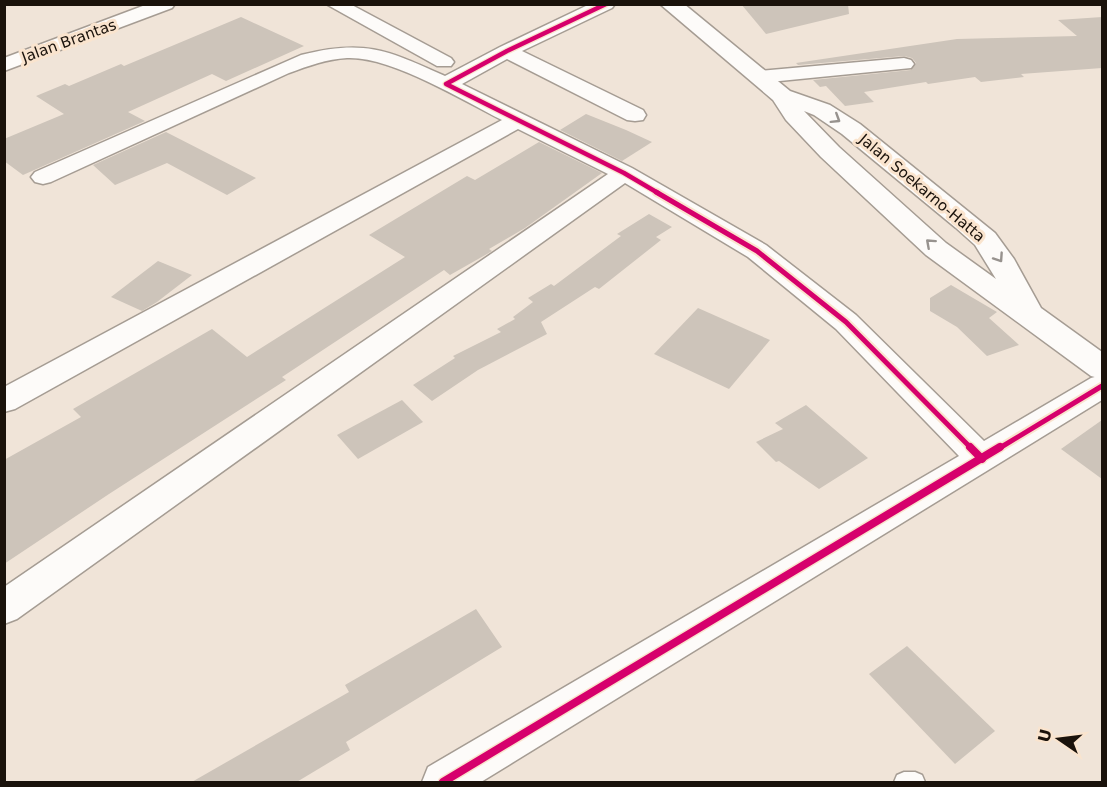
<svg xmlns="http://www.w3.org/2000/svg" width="1107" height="787" font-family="'DejaVu Sans',sans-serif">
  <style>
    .building { fill: #cdc4ba }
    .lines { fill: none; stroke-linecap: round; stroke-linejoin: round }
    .lane-casing { stroke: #a59c93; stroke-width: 3 }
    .street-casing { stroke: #a59c93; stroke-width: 3 }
    .highway-casing { stroke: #a59c93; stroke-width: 3 }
    .lane { fill: #fdfbf9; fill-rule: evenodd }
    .street { fill: #fdfbf9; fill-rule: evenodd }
    .highway { fill: #fdfbf9; fill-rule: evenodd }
    .cycleway-far2-casing { stroke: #fae4ce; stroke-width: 7 }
    .cycleway-far1-casing { stroke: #fae4ce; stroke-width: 9 }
    .cycleway-casing { stroke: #fae4ce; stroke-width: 11 }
    .cycleway-far2 { stroke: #d6006c; stroke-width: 4.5 }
    .cycleway-far1 { stroke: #d6006c; stroke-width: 5 }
    .cycleway { stroke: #d6006c; stroke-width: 8 }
    .oneway { stroke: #97928e }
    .labels { text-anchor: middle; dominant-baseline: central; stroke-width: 6; stroke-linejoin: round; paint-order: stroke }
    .far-street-label { font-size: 15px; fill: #1a120b; stroke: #fae4ce }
  </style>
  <rect width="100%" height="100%" fill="#f0e4d8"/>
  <g class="building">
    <path d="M741 4H848L849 14 766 34Z"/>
    <path d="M241 17 304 46 226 81 212 74 128 112 145 121 23 175 4 161V139L64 114 36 96 65 84 69 86 121 64 124 66Z"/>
    <path d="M1102 17V68L1021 74 1024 77 981 82 975 77 928 84 926 82 864 92 874 102 845 106 826 86 820 87 813 80 911 70 916 63 912 58 904 56 798 65 796 63 957 39 1077 36 1058 20Z"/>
    <path d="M586 114 626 130 652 142 622 161 560 130Z"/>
    <path d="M166 132 256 178 227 195 167 163 115 185 93 165Z"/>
    <path d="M539 142 602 173 525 228 489 249 492 251 487 254 450 275 444 270 282 377 286 380 109 494 4 564V460L81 417 73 409 212 329 247 357 405 257 369 235 467 176 475 180Z"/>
    <path d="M649 214 672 227 656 237 661 240 599 289 595 287 541 322 547 334 478 370 432 401 413 385 455 358 453 356 501 332 497 329 515 319 513 317 533 302 528 298 551 284 554 286 621 236 617 234Z"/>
    <path d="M158 261 192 275 157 302 142 311 111 297Z"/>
    <path d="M951 285 997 312 989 318 1019 345 987 356 957 327 930 311V298Z"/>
    <path d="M698 308 770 340 729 389 654 354Z"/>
    <path d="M402 400 423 422 358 459 337 435Z"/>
    <path d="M806 405 868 458 819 489 779 461 776 462 756 442 783 429 775 423Z"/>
    <path d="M1102 420V479L1061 449Z"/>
    <path d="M476 609 502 647 346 742 350 750 295 783H190L349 692 345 685Z"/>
    <path d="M907 646 995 731 955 764 869 674Z"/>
  </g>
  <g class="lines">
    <g class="lane-casing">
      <path id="lane" d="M904 772H915L922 775 925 782H894L897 775Z"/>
    </g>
    <g class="street-casing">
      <g id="street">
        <path d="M148 4H175L172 8 4 71V58Z"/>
        <path d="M326 4H350L451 58 454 62 451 66H437Z"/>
        <path d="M590 4H615L612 8 522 51 643 110 646 115 643 120 635 121 627 120 507 59 462 84 632 168 766 245 856 315 984 441 1091 378 1102 375V400L481 782H422L428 767 959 456 836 329 748 257 625 183 17 619 4 624V587L608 174 518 129 15 409 4 412V387L502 120C462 100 391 56 347 58 327 59 308 66 289 73L51 182 43 184 35 182 31 177 35 172 301 55C365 39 387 50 445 76L500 47Z"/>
        <path d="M904 58 911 60 914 64 911 68 760 83 753 81 750 77 753 73 760 71Z"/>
      </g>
    </g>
    <g class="highway-casing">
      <path id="highway" d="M660 4H684L790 91 830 105 860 124 995 233 1014 259 1041 308 1102 352V379L1091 376 926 255 821 157 786 120 773 100ZM804 111 814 115 842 134 956 228 975 245 996 279 946 243 839 147Z"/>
    </g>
    <use href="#lane" class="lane"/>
    <use href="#street" class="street"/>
    <use href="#highway" class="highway"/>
    <g class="cycleway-far2-casing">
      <path id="cycleway-far2" d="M606 4 507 51 446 84 624 173 658 193"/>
    </g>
    <g class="cycleway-far1-casing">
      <g id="cycleway-far1">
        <path d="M656 192 757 251 846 322 972 449"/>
        <path d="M998 449 1102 386"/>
      </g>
    </g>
    <g class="cycleway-casing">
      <g id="cycleway">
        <path d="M970 447 982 459"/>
        <path d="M443 782 1000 447"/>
      </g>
    </g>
    <use href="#cycleway-far2" class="cycleway-far2"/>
    <use href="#cycleway-far1" class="cycleway-far1"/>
    <use href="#cycleway" class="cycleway"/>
  </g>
  <defs><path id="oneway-chevron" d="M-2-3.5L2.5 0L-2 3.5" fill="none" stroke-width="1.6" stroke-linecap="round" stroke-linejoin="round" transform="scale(1.5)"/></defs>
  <g class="oneway">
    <use href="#oneway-chevron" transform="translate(836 119) rotate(32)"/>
    <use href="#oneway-chevron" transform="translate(930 243) rotate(-138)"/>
    <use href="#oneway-chevron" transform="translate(999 258) rotate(56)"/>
  </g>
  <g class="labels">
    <g class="far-street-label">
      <text transform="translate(69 41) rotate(-20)">Jalan Brantas</text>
      <text transform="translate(922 188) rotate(40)">Jalan Soekarno-Hatta</text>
    </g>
  </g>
  <rect width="1107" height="787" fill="none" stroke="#1a120b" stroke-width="12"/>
  <g transform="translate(1059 739) rotate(284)" stroke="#fae4ce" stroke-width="4.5" paint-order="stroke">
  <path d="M0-4.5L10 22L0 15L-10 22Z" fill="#1a120b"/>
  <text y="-9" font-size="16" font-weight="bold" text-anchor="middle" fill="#1a120b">U</text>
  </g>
</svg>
